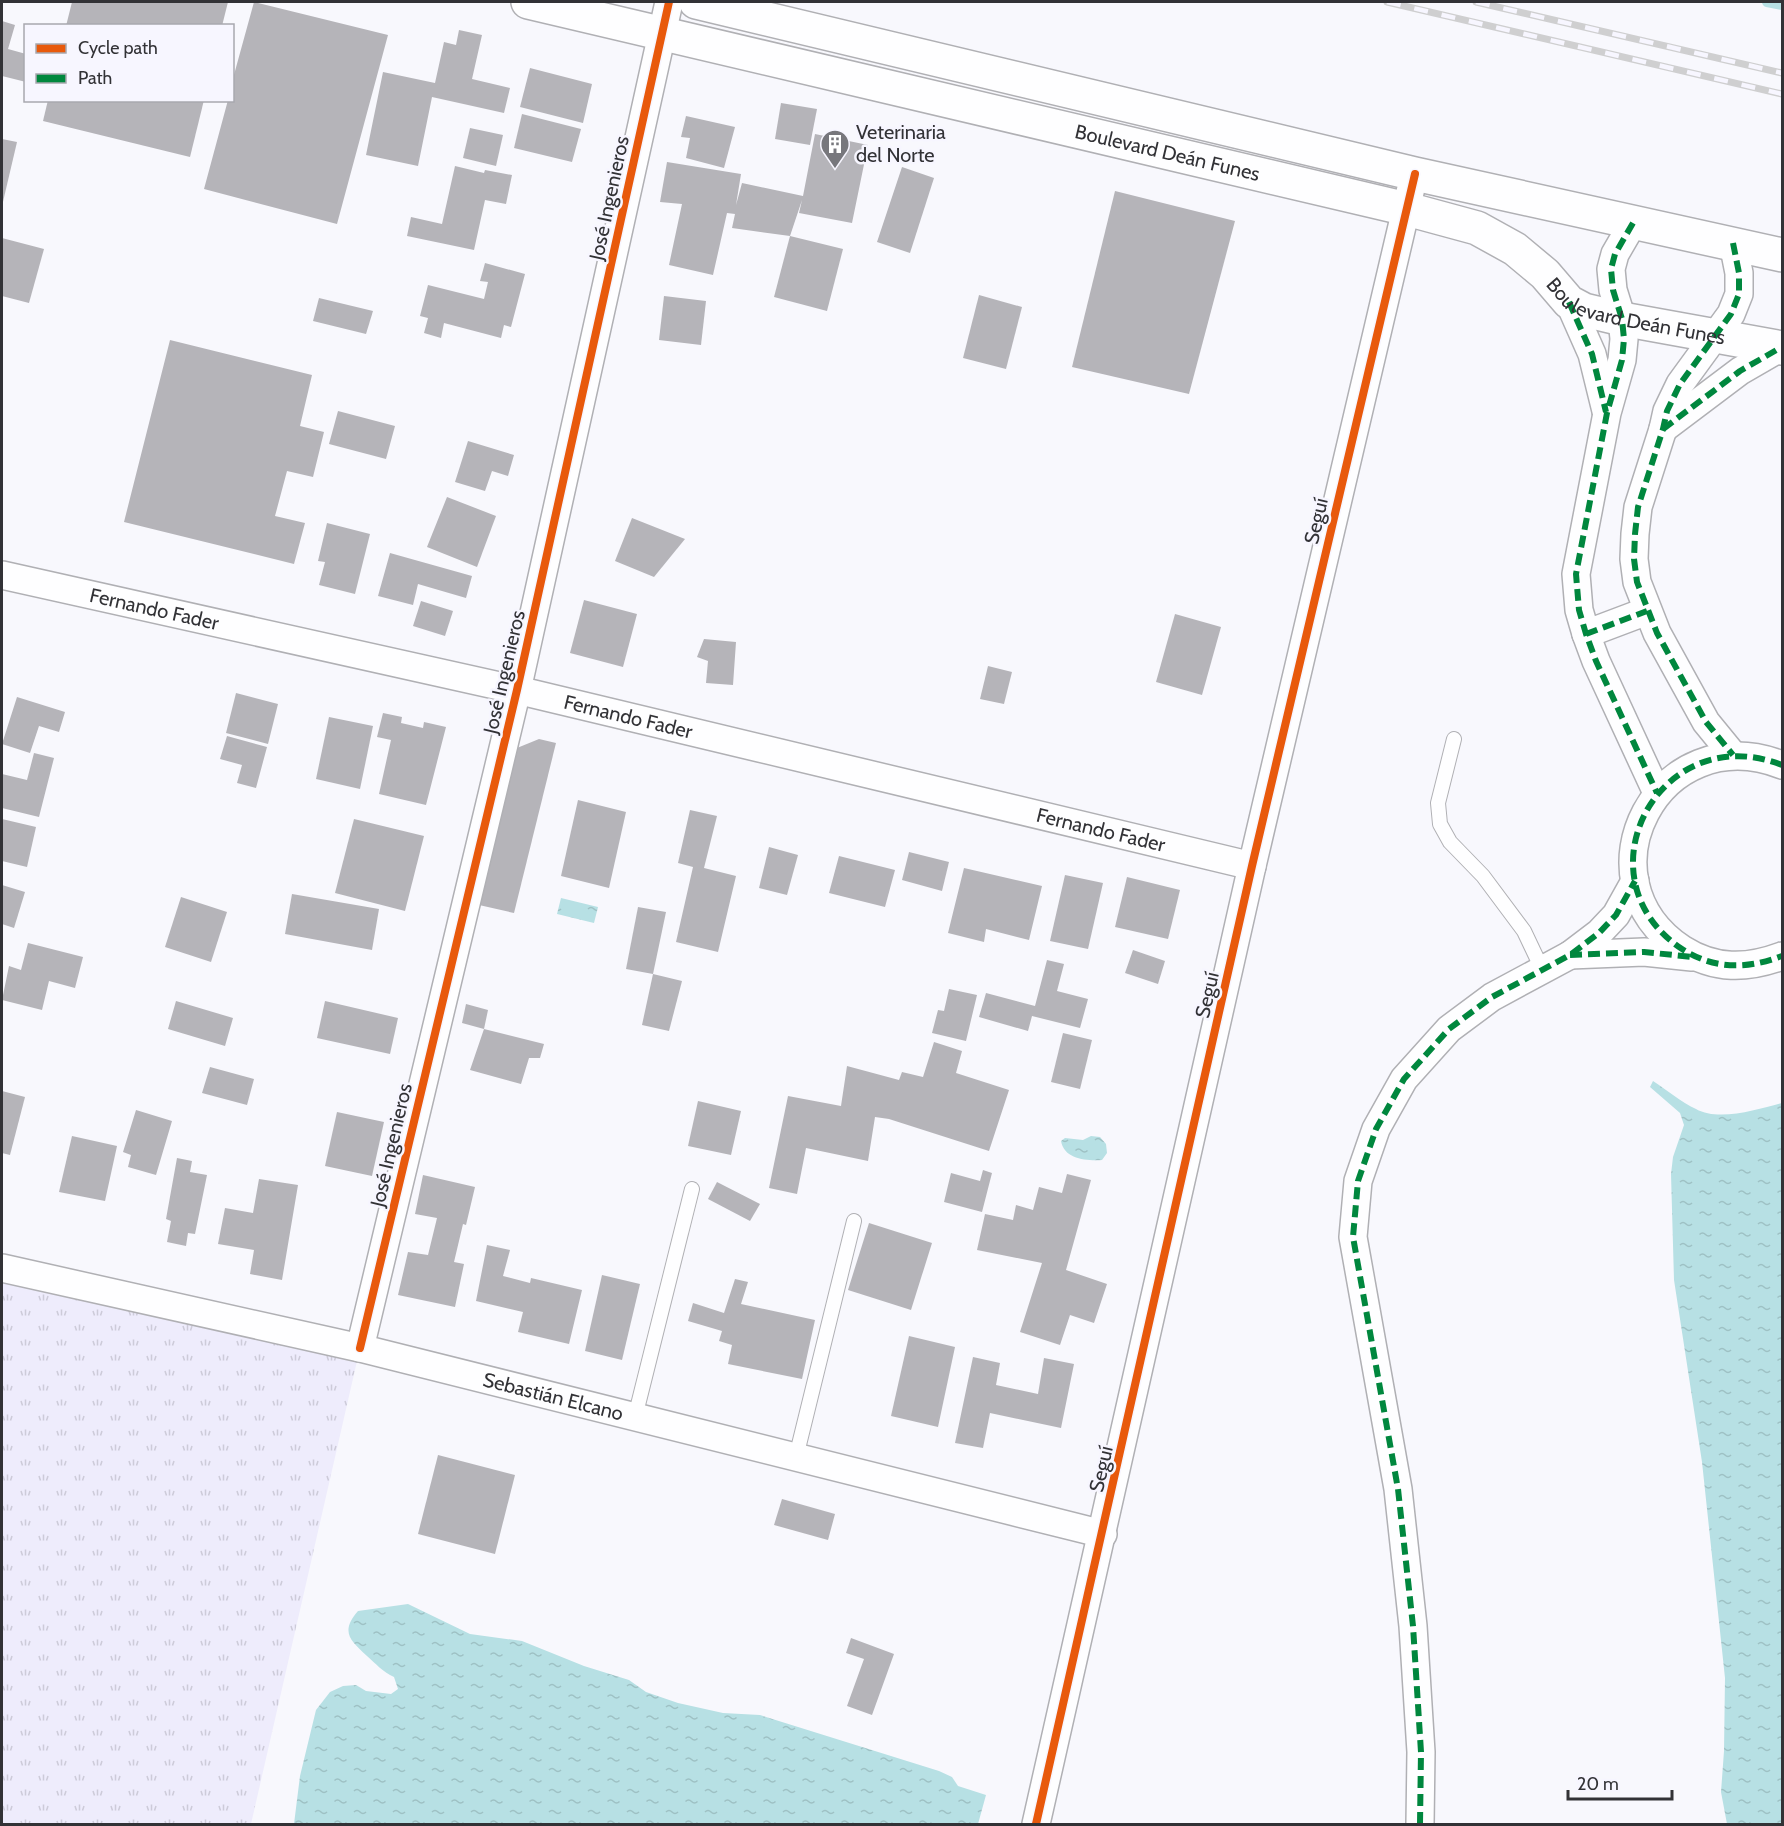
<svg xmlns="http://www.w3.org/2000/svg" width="1784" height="1826" font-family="Cabin,sans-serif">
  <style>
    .grass { fill: url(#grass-tufts) }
    .water { fill: url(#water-ripples) }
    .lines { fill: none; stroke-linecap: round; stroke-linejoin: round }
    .stream { stroke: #b7e0e4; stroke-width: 10 }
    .building { fill: #b5b4b9 }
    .service-casing { stroke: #b0b0b4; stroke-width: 16 }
    .minor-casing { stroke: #b0b0b4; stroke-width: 30 }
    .secondary-casing { stroke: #b0b0b4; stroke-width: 36 }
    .service { stroke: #fefeff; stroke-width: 14 }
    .minor { stroke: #fefeff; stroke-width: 27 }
    .secondary { stroke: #fefeff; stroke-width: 33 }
    .rail-casing { stroke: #cfcfd0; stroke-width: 7 }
    .rail { stroke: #f7f6ff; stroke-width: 4.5; stroke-dasharray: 14; stroke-linecap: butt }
    .quiet { stroke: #00873e; stroke-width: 6; stroke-dasharray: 12 6; stroke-linecap: butt }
    .cycleway-casing { stroke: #f7f6ff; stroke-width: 11 }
    .cycleway { stroke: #e8590c; stroke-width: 8 }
    .labels { text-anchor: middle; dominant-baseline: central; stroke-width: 5; stroke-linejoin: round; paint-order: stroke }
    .poi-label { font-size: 20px; fill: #323236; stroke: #f7f6ff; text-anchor: start }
    .street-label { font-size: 20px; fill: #323236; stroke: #f7f6ff }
  </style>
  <defs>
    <pattern id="grass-tufts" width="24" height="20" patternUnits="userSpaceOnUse" patternTransform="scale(1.5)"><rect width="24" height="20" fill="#eeecfc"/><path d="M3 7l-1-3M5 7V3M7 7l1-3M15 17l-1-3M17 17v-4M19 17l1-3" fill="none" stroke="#cdcbd9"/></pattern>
    <pattern id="water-ripples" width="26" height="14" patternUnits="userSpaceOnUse" patternTransform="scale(1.5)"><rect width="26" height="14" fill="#b7e0e4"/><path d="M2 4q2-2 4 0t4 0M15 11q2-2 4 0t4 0" fill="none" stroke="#9ec1c4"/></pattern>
  </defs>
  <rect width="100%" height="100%" fill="#f8f8fd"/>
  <path class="grass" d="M2 1268 360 1348 251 1824H2Z"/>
  <g class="water">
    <path d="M561 898 598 907 594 923 557 914Z"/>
    <path d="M1653 1081C1667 1090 1681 1102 1696 1109 1719 1122 1759 1109 1782 1103V1824H1727L1721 1792 1724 1751 1725 1678 1702 1462 1674 1280 1671 1174 1673 1157 1684 1125 1680 1113 1650 1087Z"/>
    <path d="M1091 1136 1100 1137 1106 1144 1107 1153 1102 1160C1086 1161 1064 1159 1061 1141L1065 1138 1083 1140Z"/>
    <path d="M408 1604 470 1634 522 1641 584 1666 629 1680 646 1692 678 1703 723 1713 760 1715 939 1771 952 1777 958 1786 986 1795 978 1824H294L300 1776 316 1710 330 1692 343 1686 356 1685 366 1691 391 1694 398 1689 394 1677C383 1672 376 1664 367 1656 350 1640 340 1632 358 1611Z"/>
  </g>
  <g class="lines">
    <path class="stream" d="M1767 2 1782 5"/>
  </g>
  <g class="building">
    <path d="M72 2H228L222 26H66Z"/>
    <path d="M254 2 388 35 337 224 204 189 228 100H232V82Z"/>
    <path d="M2 21 15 25 8 49 26 54V82L2 76Z"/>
    <path d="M459 30 482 35 472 79 510 88 504 113 432 97 418 166 366 155 383 72 435 83 444 42 456 45Z"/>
    <path d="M530 68 592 84 583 123 520 107Z"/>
    <path d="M48 100H204L190 157 43 121Z"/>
    <path d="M781 103 817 109 810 145 775 139Z"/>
    <path d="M522 114 581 129 572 162 514 148Z"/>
    <path d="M686 116 735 127 724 168 686 158 690 138 681 137Z"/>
    <path d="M470 128 503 135 496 166 463 158Z"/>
    <path d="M815 134 868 145 852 223 799 213 802 200 790 236 732 228 735 214 727 213 713 275 669 265 682 204 660 202 667 162 741 174 736 205 742 183 803 196Z"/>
    <path d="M2 139 17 142 2 206Z"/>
    <path d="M455 166 484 173 485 170 512 175 506 204 485 200 474 250 407 236 411 217 442 224Z"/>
    <path d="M902 167 934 178 910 253 877 242Z"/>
    <path d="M1115 191 1235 221 1189 394 1072 367Z"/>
    <path d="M790 236 843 249 827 311 774 297Z"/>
    <path d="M2 238 44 249 29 303 2 296Z"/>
    <path d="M485 263 525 274 511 327 504 325 501 338 444 323 441 338 424 333 428 318 420 316 428 285 484 299 488 282 480 281Z"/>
    <path d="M979 295 1022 307 1006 369 963 358Z"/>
    <path d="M664 296 706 301 701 345 659 340Z"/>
    <path d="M319 298 373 311 366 334 313 321Z"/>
    <path d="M170 340 312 375 300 426 324 432 313 477 287 471 275 516 305 523 294 564 124 522Z"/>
    <path d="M338 411 395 426 386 459 329 444Z"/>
    <path d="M468 441 514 455 508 476 492 471 485 491 455 482Z"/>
    <path d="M447 497 496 516 477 567 427 547Z"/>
    <path d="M632 518 685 539 654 577 615 561Z"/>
    <path d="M327 523 370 534 355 594 319 585 325 562 318 561Z"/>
    <path d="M390 553 472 576 466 598 418 584 413 605 378 596Z"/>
    <path d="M584 600 637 614 623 667 570 653Z"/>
    <path d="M421 601 453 611 445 636 413 626Z"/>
    <path d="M1175 614 1221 627 1202 695 1156 682Z"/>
    <path d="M704 639 736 642 733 685 706 683 708 661 697 657Z"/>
    <path d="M988 666 1012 672 1004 704 980 699Z"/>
    <path d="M236 693 278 704 268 744 226 733Z"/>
    <path d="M17 697 65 712 59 732 39 726 30 753 2 744Z"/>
    <path d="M383 713 402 717 401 723 423 728 424 722 446 727 426 805 379 794 391 740 377 737Z"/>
    <path d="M329 717 373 726 360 789 316 779Z"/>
    <path d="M227 736 267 747 256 788 237 783 242 765 220 759Z"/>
    <path d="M539 739 556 743 514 913 479 905 517 748Z"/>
    <path d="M34 753 54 758 39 817 2 808V774L27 780Z"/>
    <path d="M578 800 626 812 609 888 561 876Z"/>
    <path d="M690 810 717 816 704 868 736 876 718 952 676 942 693 867 678 863Z"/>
    <path d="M2 819 36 827 27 867 2 861Z"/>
    <path d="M354 819 424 836 405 911 335 893Z"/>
    <path d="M769 847 798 855 787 895 759 888Z"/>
    <path d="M909 852 949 862 942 891 902 880Z"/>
    <path d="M839 856 895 870 885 907 829 893Z"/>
    <path d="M964 868 1042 886 1029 940 986 929 984 942 948 933Z"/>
    <path d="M1065 875 1103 883 1088 949 1050 941Z"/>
    <path d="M1127 877 1180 890 1168 939 1115 927Z"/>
    <path d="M2 885 25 892 14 928 2 924Z"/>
    <path d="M292 894 379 909 372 950 285 934Z"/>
    <path d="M181 897 227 912 211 962 165 947Z"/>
    <path d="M638 907 666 912 653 974 626 969Z"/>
    <path d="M28 943 83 957 75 988 49 981 42 1010 2 1000 9 966 21 970Z"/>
    <path d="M1133 950 1165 961 1158 984 1125 973Z"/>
    <path d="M1047 960 1064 964 1057 991 1088 999 1080 1028 1032 1016 1028 1031 979 1017 986 993 1035 1006Z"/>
    <path d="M653 974 682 981 669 1031 642 1025Z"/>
    <path d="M949 989 977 995 966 1041 932 1033 938 1010 944 1011Z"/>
    <path d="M176 1001 233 1018 225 1046 168 1029Z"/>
    <path d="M325 1001 398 1018 390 1054 317 1038Z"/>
    <path d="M466 1004 488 1010 484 1029 544 1044 540 1058H529L521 1084 470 1070 484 1029 462 1023Z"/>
    <path d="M1063 1033 1092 1040 1080 1089 1051 1082Z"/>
    <path d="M934 1042 962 1051 956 1073 1009 1090 989 1151 889 1119 875 1117 868 1161 806 1148 797 1194 769 1188 788 1096 841 1106 847 1066 899 1080 902 1072 923 1077Z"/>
    <path d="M210 1067 254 1079 247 1105 202 1093Z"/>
    <path d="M2 1091 25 1097 10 1155 2 1153Z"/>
    <path d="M698 1101 741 1111 731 1155 688 1146Z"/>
    <path d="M136 1110 172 1121 156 1175 128 1167 131 1155 123 1152Z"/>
    <path d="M337 1112 384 1122 372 1176 325 1166Z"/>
    <path d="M72 1136 117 1146 105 1201 59 1192Z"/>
    <path d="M177 1158 192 1161 190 1172 207 1175 195 1234 188 1233 186 1246 167 1242 171 1221 166 1219Z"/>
    <path d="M983 1170 992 1173 982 1212 944 1202 951 1173 980 1181Z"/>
    <path d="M1067 1174 1091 1180 1066 1270 1107 1284 1094 1323 1070 1315 1060 1345 1020 1332 1042 1263 977 1250 985 1214 1013 1220 1016 1205 1033 1210 1039 1187 1062 1193Z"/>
    <path d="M423 1175 475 1187 466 1225 463 1224 454 1262 464 1264 455 1307 398 1295 408 1252 428 1255 437 1218 415 1214Z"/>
    <path d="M259 1179 298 1185 282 1280 250 1274 254 1250 218 1244 225 1208 253 1213Z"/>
    <path d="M717 1182 760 1204 750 1221 708 1199Z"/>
    <path d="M869 1223 932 1243 911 1310 848 1290Z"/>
    <path d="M487 1245 510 1250 503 1276 530 1283 531 1278 582 1290 569 1344 518 1332 523 1312 476 1301Z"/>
    <path d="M602 1275 640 1284 622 1360 585 1351Z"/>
    <path d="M735 1279 748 1282 741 1304 815 1320 802 1379 728 1364 732 1345 719 1341 722 1331 688 1321 693 1303 724 1313Z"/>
    <path d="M909 1336 955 1347 938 1427 891 1416Z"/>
    <path d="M973 1357 1000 1363 996 1385 1038 1394 1044 1358 1074 1364 1061 1428 990 1413 983 1448 955 1443Z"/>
    <path d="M438 1455 515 1475 495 1554 418 1534Z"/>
    <path d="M782 1499 835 1514 828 1540 774 1525Z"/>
    <path d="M851 1638 894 1654 872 1715 847 1706 864 1659 846 1653Z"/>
  </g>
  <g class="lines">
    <g class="service-casing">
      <g id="service">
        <path d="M1454 739 1438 803 1440 824 1450 842 1483 876 1524 931 1542 969"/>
        <path d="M635 1417 692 1189"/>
        <path d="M796 1457 854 1221"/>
      </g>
    </g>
    <g class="minor-casing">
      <g id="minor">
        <path d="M1633 223 1615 254 1611 269 1613 290 1622 319 1624 339 1622 360 1607 413 1576 574 1579 610 1586 634 1596 661 1657 793"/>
        <path d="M1733 243 1739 273V294L1731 314 1680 384 1667 411 1663 429 1638 507 1635 534 1634 559 1637 582 1657 633 1706 722 1733 755"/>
        <path d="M1569 302 1592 354 1606 411"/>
        <path d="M1663 429 1740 371 1780 348"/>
        <path id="s1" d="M2 575 517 690 1252 866"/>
        <path d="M1586 634 1647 611"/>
        <path d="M1782 765C1659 717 1575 878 1682 949 1715 970 1747 969 1782 956"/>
        <path d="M1570 955 1644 952 1692 957"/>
        <path id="s2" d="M2 1268 360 1348 1103 1534"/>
        <path d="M360 1348 517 690 669 2"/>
        <path d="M1036 1824 1252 866 1411 188"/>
        <path d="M1420 1824 1421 1752 1413 1626 1398 1489 1353 1237 1358 1181 1376 1129 1404 1079 1449 1029 1492 997 1570 955 1599 933 1616 915 1635 881"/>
      </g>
    </g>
    <g class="secondary-casing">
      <g id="secondary">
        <path id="s3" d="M528 2 1407 209 1477 228 1515 249 1545 274 1569 302 1584 310 1622 319 1782 348"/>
        <path d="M696 2 1415 174 1782 255"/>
      </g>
    </g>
    <use href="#service" class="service"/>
    <use href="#minor" class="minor"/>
    <use href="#secondary" class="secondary"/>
    <g class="rail-casing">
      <g id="rail">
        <path d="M1387 2 1782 94"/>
        <path d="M1476 2 1782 73"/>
      </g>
    </g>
    <use href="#rail" class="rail"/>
    <g class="quiet">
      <path d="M1633 223 1615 254 1611 269 1613 290 1622 319 1624 339 1622 360 1607 413 1576 574 1579 610 1586 634 1596 661 1657 793"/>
      <path d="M1733 243 1739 273V294L1731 314 1680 384 1667 411 1663 429 1638 507 1635 534 1634 559 1637 582 1657 633 1706 722 1733 755"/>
      <path d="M1569 302 1592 354 1606 412"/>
      <path d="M1663 429 1740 371 1780 348"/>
      <path d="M1586 634 1647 611"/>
      <path d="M1782 765C1659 717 1575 878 1682 949 1715 970 1747 969 1782 956"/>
      <path d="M1570 955 1644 952 1693 957"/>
      <path d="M1420 1824 1421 1752 1413 1626 1398 1489 1353 1237 1358 1181 1376 1129 1404 1079 1449 1029 1492 997 1570 955 1599 933 1616 915 1635 881"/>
    </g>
    <g class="cycleway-casing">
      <g id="cycleway">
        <path d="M360 1348 517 690 669 2"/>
        <path d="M1036 1824 1252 866 1415 174"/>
      </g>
    </g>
    <use href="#cycleway" class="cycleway"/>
  </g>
  <defs>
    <g id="building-pin" transform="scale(1.5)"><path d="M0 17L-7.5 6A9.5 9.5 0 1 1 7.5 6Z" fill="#77777c" stroke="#f7f6ff"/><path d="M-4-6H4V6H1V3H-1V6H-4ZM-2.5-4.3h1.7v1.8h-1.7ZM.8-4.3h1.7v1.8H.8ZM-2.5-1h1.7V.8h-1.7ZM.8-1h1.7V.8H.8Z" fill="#fff"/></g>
  </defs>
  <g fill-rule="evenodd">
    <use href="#building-pin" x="835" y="144"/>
  </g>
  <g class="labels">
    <g class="poi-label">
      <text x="856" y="132">Veterinaria<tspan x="856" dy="23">del Norte</tspan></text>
    </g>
    <g class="street-label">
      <text stroke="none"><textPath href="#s3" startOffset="657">Boulevard Deán Funes</textPath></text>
      <text transform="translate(609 198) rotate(-78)">José Ingenieros</text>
      <text stroke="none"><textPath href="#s3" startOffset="1161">Boulevard Deán Funes</textPath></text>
      <text transform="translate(1316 521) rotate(-77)">Seguí</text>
      <text stroke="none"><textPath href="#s1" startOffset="156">Fernando Fader</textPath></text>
      <text transform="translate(504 672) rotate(-77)">José Ingenieros</text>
      <text stroke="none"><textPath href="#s1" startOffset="642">Fernando Fader</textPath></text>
      <text stroke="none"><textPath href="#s1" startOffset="1128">Fernando Fader</textPath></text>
      <text transform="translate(1207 995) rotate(-77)">Seguí</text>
      <text transform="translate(391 1145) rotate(-77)">José Ingenieros</text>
      <text stroke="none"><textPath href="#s2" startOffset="566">Sebastián Elcano</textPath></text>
      <text transform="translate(1101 1469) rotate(-77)">Seguí</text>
    </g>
  </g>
  <rect width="1784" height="1826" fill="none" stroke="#323236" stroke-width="6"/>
  <rect x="24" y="24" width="210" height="78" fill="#f7f6ff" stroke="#a8a8af" stroke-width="1.5"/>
  <rect x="36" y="44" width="30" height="9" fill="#e8590c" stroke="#a8a8af" stroke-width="1.5"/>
  <text x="78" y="54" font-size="18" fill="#323236">Cycle path</text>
  <rect x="36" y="74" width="30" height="9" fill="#00873e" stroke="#a8a8af" stroke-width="1.5"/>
  <text x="78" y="84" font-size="18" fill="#323236">Path</text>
  <path d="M1568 1790v9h104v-9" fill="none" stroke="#323236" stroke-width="3"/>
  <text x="1577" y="1790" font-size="18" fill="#323236" stroke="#f7f6ff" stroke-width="4.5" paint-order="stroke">20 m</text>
</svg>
